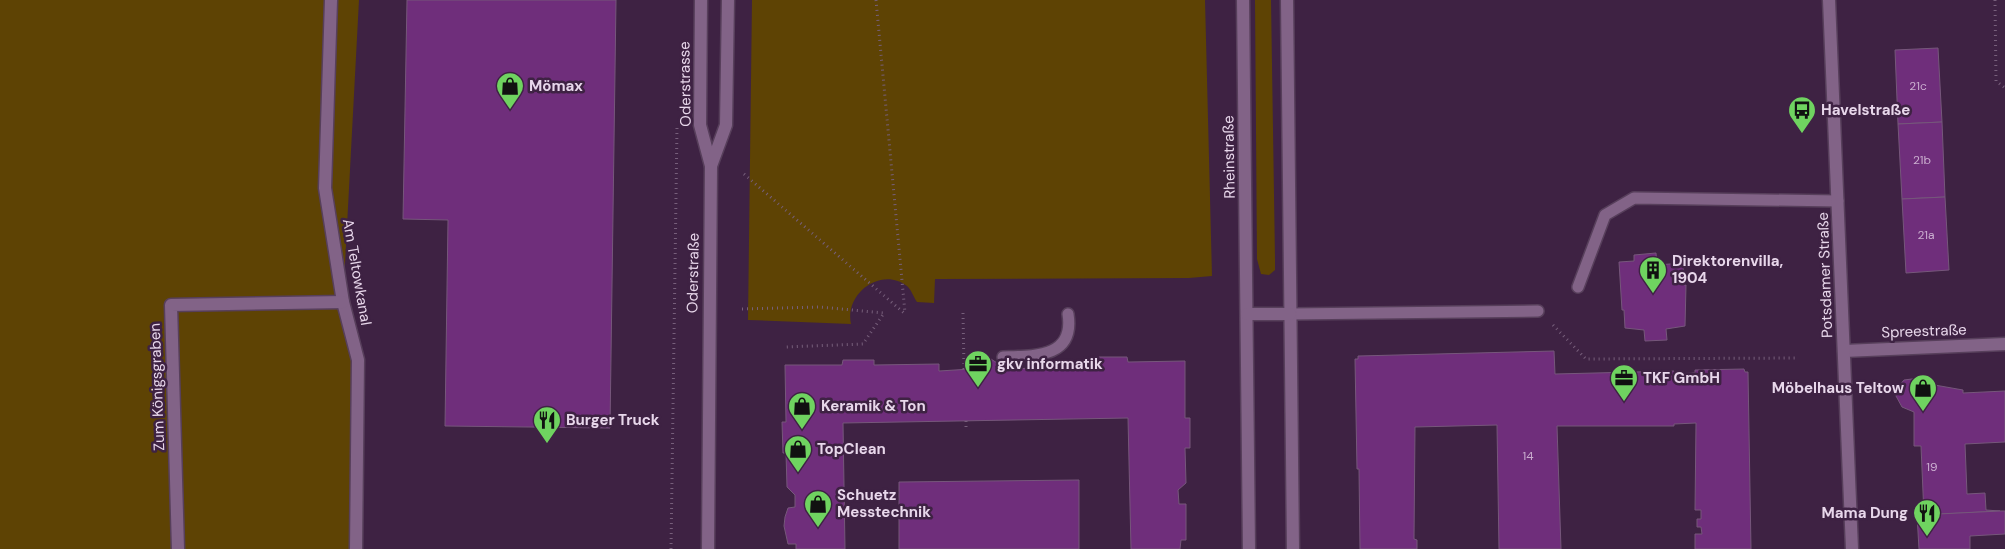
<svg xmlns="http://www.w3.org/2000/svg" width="2005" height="549" font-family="'DM Sans',sans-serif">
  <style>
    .green { fill: #5e4304 }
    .building { fill: #6f2e7b; stroke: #76577b }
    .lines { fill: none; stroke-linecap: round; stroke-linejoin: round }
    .service-casing { stroke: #573f5b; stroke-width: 14 }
    .minor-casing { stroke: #573f5b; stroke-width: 15 }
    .tertiary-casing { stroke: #573f5b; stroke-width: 15 }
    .secondary-casing { stroke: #573f5b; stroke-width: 15 }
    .path { stroke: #775f7b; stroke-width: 3; stroke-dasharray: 1 4; stroke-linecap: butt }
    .service { stroke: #826387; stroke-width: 11 }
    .minor { stroke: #826387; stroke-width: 12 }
    .tertiary { stroke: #826387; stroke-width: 12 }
    .secondary { stroke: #826387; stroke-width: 12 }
    .labels { text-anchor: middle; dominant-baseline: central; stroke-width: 5; stroke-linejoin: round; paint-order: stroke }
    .number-label { font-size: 12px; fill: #caadcf }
    .street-label { font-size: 15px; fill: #e8d7eb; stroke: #3e2243 }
    .poi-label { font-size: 15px; font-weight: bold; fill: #e8d7eb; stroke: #3e2243; text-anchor: start }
  </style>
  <rect width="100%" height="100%" fill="#3e2243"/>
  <g class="green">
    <path d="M0 0H359L343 302 358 360 356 549H0Z"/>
    <path d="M752 0H1205L1212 276 1189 278 935 279 934 303 917 302C914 298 911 289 907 286 882 266 844 293 851 324L748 320Z"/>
    <path d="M1255 0H1271L1275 260V270L1269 275 1261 274 1257 259Z"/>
  </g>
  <g class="building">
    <path d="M407 0H616L610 428 445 426 448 220 403 219Z"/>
    <path d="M1938 48 1942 122 1898 124 1895 50Z"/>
    <path d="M1942 122 1945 197 1902 199 1898 124Z"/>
    <path d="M1945 197 1949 270 1906 273 1902 199Z"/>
    <path d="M1656 253 1657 265 1683 263 1684 285H1686L1685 326 1666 329 1667 340 1645 341 1644 330 1625 328 1624 310H1622L1619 262 1634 261V255Z"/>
    <path d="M1554 351 1555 374 1674 371V374L1695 373V370L1744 369 1745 372H1748L1751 549H1695V534H1702L1701 527H1697V519H1701V510H1695L1696 423 1674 424V426H1557L1561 549H1499L1497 425 1415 427 1414 539 1417 540V549H1360L1359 469H1357L1355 359H1358V356Z"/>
    <path d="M1096 357H1127L1128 362 1185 361V418H1190V448H1185L1186 483 1178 490 1179 504H1186V540H1181L1180 549H1131L1128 418 843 423 845 549H796V544H788L784 526 785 517 788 508 795 507V495L787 487 786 453H783L782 422H786L785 365H842L843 360H874V365L939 364V371L971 369V363L983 358 991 359 997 363 998 370 1030 368V362H1097Z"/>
    <path d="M1928 377 1929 384 1963 390V393L2005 391V442L1965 444 1967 494 1985 493 1986 510 2000 511 1924 515 1921 446H1914V412L1902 407 1896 396 1898 387 1904 380Z"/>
    <path d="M1079 480V549H899V482Z"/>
    <path d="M2000 511H2005V534L1970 536V549H1919L1917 515Z"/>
  </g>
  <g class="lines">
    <g class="service-casing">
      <g id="service">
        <path d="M1578 287 1605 215 1634 198 1838 201"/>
        <path d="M1290 314 1538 311"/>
        <path d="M1003 357C1034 356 1075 358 1068 314"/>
      </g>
    </g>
    <g class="minor-casing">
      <g id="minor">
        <path d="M331 0 325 188 343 302 358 360 356 549"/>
        <path d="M1243 0 1249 549"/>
        <path d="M1287 0 1293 549"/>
        <path d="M1247 314H1290"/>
        <path d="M1844 351 2005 344"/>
        <path d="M178 549 171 305 343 302"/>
      </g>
    </g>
    <g class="tertiary-casing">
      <path id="tertiary" d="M1829 0 1852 549"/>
    </g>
    <g class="secondary-casing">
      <g id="secondary">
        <path d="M701 0 700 125 711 166"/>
        <path d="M708 549 711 166 726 125 728 0"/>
      </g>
    </g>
    <g class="path">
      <path d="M876 0 905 313"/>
      <path d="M1995 0 1996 81 2005 88"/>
      <path d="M744 174 904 313"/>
      <path d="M742 309 820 307 884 313 863 344 785 347"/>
      <path d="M963 313 964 369"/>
      <path d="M1553 325 1586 359 1796 358"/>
      <path d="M966 421V428"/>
      <path d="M671 549 677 126"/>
    </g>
    <use href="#service" class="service"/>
    <use href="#minor" class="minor"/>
    <use href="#tertiary" class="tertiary"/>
    <use href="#secondary" class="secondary"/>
  </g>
  <defs>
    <g id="shop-pin" transform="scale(1.4375)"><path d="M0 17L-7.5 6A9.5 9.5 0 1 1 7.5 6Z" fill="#6fd360" stroke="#3e2243"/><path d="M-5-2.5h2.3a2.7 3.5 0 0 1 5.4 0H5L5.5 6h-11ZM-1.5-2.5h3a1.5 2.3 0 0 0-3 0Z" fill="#111"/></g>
    <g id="bus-pin" transform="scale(1.4375)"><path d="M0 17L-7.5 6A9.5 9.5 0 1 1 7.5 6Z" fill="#6fd360" stroke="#3e2243"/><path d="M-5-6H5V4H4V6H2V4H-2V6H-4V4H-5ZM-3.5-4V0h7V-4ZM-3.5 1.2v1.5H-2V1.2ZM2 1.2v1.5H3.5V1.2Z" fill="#111"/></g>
    <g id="building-pin" transform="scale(1.4375)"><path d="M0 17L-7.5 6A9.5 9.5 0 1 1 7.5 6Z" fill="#6fd360" stroke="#3e2243"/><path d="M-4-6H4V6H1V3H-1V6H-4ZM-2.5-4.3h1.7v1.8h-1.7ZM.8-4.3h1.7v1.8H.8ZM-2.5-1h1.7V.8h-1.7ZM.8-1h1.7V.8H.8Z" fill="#111"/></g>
    <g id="office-pin" transform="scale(1.4375)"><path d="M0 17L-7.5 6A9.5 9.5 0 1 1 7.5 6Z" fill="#6fd360" stroke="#3e2243"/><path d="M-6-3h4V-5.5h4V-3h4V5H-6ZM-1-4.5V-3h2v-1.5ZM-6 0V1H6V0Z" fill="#111"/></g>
    <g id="restaurant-pin" transform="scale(1.4375)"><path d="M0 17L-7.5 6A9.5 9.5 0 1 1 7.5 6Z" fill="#6fd360" stroke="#3e2243"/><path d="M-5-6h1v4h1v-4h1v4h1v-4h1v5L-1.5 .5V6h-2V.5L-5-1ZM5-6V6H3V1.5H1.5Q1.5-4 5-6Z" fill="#111"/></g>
  </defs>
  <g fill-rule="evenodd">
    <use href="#shop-pin" x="510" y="86"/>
    <use href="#bus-pin" x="1802" y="110"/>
    <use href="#building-pin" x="1653" y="270"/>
    <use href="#office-pin" x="978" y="364"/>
    <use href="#office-pin" x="1624" y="378"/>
    <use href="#shop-pin" x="1923" y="388"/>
    <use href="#shop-pin" x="802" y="406"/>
    <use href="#restaurant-pin" x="547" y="420"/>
    <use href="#shop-pin" x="798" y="449"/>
    <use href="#shop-pin" x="818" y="504"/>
    <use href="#restaurant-pin" x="1927" y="513"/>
  </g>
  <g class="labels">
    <g class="number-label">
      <text x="1918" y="86">21c</text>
      <text x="1922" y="160">21b</text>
      <text x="1926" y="235">21a</text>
      <text x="1528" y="456">14</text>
      <text x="1932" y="467">19</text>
    </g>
    <g class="street-label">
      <text transform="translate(685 84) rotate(-91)">Oderstrasse</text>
      <text transform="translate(1229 157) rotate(-91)">Rheinstraße</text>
      <text transform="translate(357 272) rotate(80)">Am Teltowkanal</text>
      <text transform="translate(693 273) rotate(-89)">Oderstraße</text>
      <text transform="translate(1825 275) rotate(-92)">Potsdamer Straße</text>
      <text transform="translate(1924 331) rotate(-2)">Spreestraße</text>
      <text transform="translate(157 387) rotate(-92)">Zum Königsgraben</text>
    </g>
    <g class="poi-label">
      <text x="529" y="86">Mömax</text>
      <text x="1821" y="110">Havelstraße</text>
      <text x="1672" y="261">Direktorenvilla,<tspan x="1672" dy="17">1904</tspan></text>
      <text x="997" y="364">gkv informatik</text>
      <text x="1643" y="378">TKF GmbH</text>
      <text x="1904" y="388" text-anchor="end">Möbelhaus Teltow</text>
      <text x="821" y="406">Keramik &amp; Ton</text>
      <text x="566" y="420">Burger Truck</text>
      <text x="817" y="449">TopClean</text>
      <text x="837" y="495">Schuetz<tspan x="837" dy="17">Messtechnik</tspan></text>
      <text x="1908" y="513" text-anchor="end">Mama Dung</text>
    </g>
  </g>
</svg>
